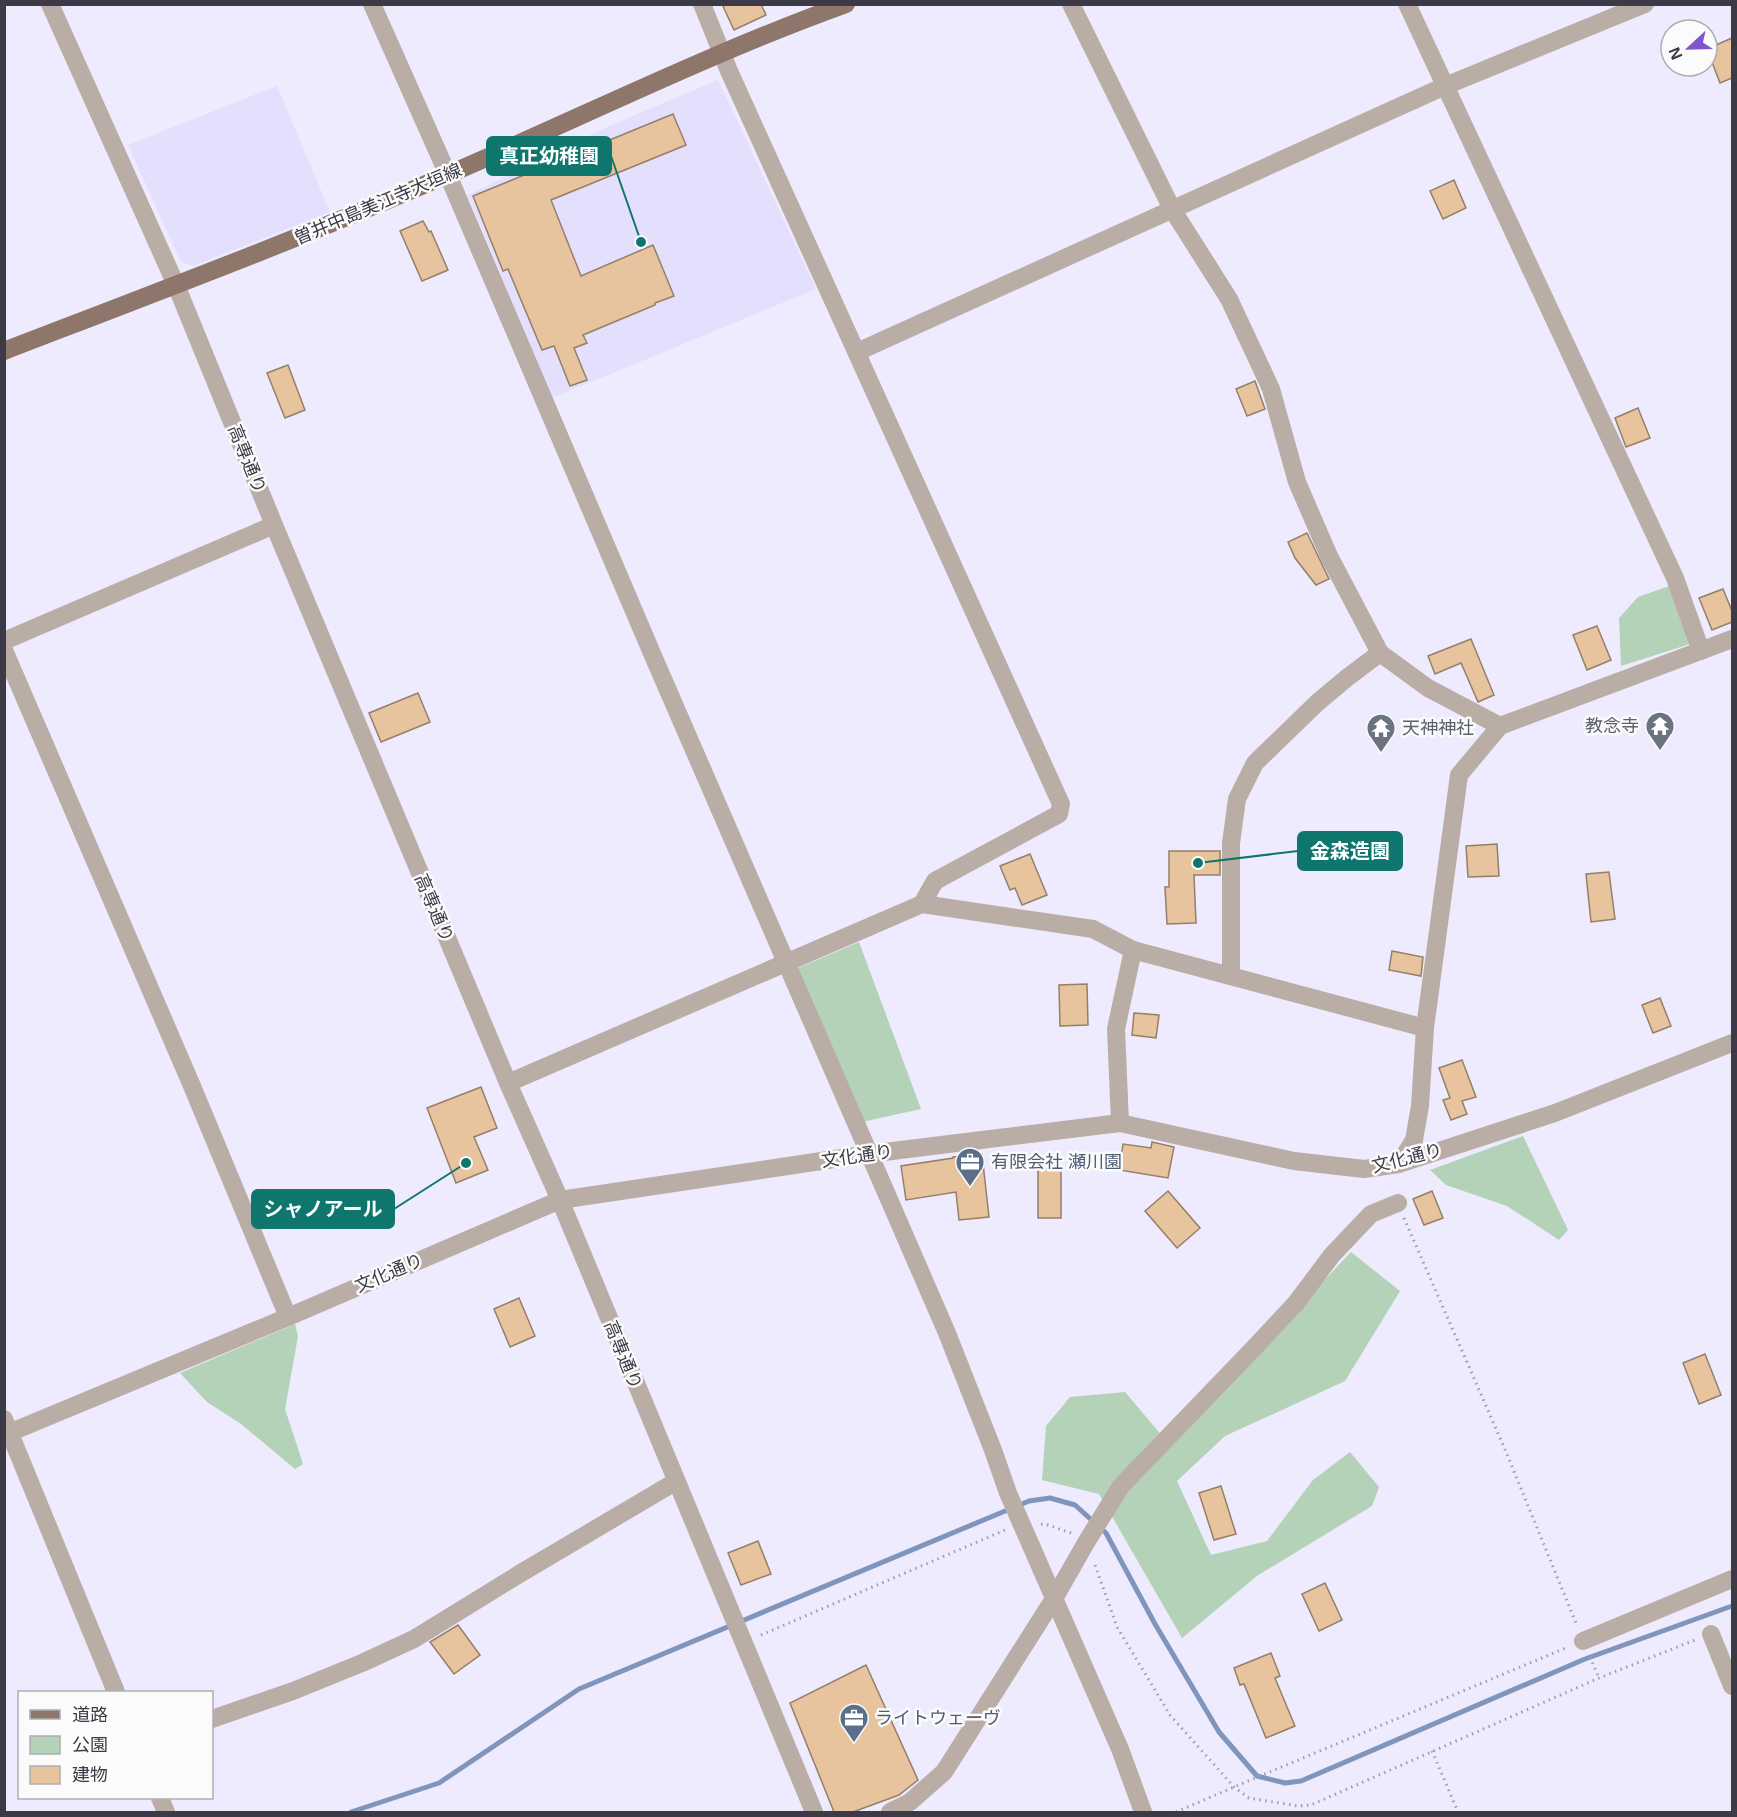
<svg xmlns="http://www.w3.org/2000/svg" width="1737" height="1817" font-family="Helvetica,'Noto Sans JP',sans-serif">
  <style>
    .built { fill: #e3dffd }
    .green { fill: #b4d2b7 }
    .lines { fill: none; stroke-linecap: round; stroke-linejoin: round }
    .stream { stroke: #8095bc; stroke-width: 5 }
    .building { fill: #e7c39e; stroke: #957f69; stroke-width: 1.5 }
    .path { stroke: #9f9dad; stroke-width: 3; stroke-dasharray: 1.5 4.5; stroke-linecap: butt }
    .minor { stroke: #baada6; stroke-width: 18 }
    .major { stroke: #8e766a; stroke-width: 18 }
    .labels { text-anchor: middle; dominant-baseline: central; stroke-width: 5; stroke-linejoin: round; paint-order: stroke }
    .street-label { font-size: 18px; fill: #3b3a46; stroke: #fbfbfb }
    .worship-label { font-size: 18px; fill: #5b616d; stroke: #fbfbfb; text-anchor: end }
    .service-label { font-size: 18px; fill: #4e5e75; stroke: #fbfbfb; text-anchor: start }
    .leader { fill: none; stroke: #0f766e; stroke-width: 2 }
    .callout-dot { fill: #0f766e; stroke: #fbfbfb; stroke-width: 2 }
    .callout { fill: #0f766e; stroke: #0f766e; stroke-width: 2 }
    .callout-label { font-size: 20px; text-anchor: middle; font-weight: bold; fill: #fff }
  </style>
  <rect width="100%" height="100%" fill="#edebfd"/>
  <g class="built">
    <path d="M718 80 816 289 552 398 468 195 607 127Z"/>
    <path d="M277 86 330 212 193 266 181 262 128 145Z"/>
  </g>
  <g class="green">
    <path d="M1669 586 1690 644 1621 666 1619 618 1638 597Z"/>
    <path d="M859 942 921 1109 862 1122 798 968Z"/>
    <path d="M1523 1136 1568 1230 1559 1240 1507 1206 1446 1185 1430 1170Z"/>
    <path d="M1351 1252 1400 1291 1345 1381 1225 1436 1177 1481 1211 1555 1267 1541 1313 1480 1350 1452 1379 1487 1372 1506 1257 1576 1182 1638 1099 1494 1042 1480 1046 1426 1070 1397 1125 1392 1169 1444Z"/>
    <path d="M295 1324 298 1336 285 1409 303 1464 295 1469 241 1424 207 1402 180 1373Z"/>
  </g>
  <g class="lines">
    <path class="stream" d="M351 1812 439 1783 579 1689 1029 1501 1050 1498 1075 1505 1106 1533 1155 1624 1219 1732 1257 1776 1285 1783 1301 1781 1585 1659 1732 1606"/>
  </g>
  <g class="building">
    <path d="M722 4H761L766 15 734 30Z"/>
    <path d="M1732 38V78L1720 83 1707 49Z"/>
    <path d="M673 114 686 145 551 200 581 276 653 245 674 296 655 303V305L583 335 587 343 574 348 587 380 570 386 554 346 542 350 508 269 503 271 473 196Z"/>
    <path d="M1454 180 1466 208 1443 219 1430 191Z"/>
    <path d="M423 221 429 232 431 231 448 270 422 281 400 231Z"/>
    <path d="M288 365 305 410 285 418 267 373Z"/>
    <path d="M1255 381 1265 409 1247 416 1236 389Z"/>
    <path d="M1638 408 1650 438 1626 447 1615 418Z"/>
    <path d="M1307 533 1329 579 1316 585 1295 558 1288 542Z"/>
    <path d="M1723 589 1732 611V622L1712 630 1699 598Z"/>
    <path d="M1597 626 1611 660 1587 670 1573 635Z"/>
    <path d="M1471 639 1494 695 1478 702 1461 663 1435 674 1428 656Z"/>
    <path d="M418 693 430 722 381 742 369 713Z"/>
    <path d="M1497 844 1499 876 1468 877 1466 846Z"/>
    <path d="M1169 851H1220V875H1194L1196 923 1167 924 1165 887H1169Z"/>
    <path d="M1030 854 1047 895 1022 905 1015 888 1010 890 1000 866Z"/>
    <path d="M1609 872 1615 919 1591 922 1586 874Z"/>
    <path d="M1392 951 1423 957 1421 976 1389 970Z"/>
    <path d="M1087 984 1088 1025 1060 1026 1059 985Z"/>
    <path d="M1660 998 1671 1026 1653 1033 1642 1005Z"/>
    <path d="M1134 1013 1159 1015 1156 1038 1132 1035Z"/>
    <path d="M1462 1060 1476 1097 1462 1101 1467 1114 1451 1120 1443 1100 1450 1098 1439 1068Z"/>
    <path d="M481 1087 497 1128 474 1137 488 1170 456 1183 427 1108Z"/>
    <path d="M1152 1142 1174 1147 1168 1178 1119 1170 1123 1144 1151 1148Z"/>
    <path d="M982 1154 989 1217 959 1220 956 1192 906 1200 901 1166 953 1158V1157Z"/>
    <rect x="1038" y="1169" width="23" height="49"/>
    <path d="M1168 1191 1200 1228 1177 1248 1145 1211Z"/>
    <path d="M1432 1191 1443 1218 1424 1225 1413 1199Z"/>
    <path d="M519 1298 535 1336 510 1347 494 1309Z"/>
    <path d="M1705 1354 1721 1395 1699 1404 1683 1363Z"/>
    <path d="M1221 1486 1236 1534 1214 1540 1199 1493Z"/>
    <path d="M758 1541 771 1574 741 1585 728 1553Z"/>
    <path d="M1325 1583 1342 1620 1319 1631 1302 1594Z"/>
    <path d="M458 1625 480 1655 454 1674 430 1642Z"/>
    <path d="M1271 1653 1280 1676 1275 1678 1295 1726 1266 1738 1244 1684 1240 1685 1234 1668Z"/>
    <path d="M866 1665 918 1780 899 1795 853 1812H834L790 1703Z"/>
  </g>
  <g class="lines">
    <g class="path">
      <path d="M1404 1218 1504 1447 1576 1623"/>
      <path d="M1041 1524 1048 1525 1071 1533"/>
      <path d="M1095 1565 1117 1627 1170 1715 1234 1787 1249 1798 1298 1806 1311 1805 1599 1678 1695 1640"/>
      <path d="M761 1635 1005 1530"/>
      <path d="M1590 1657 1599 1678"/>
      <path d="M1432 1751 1458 1812"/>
      <path d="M1176 1812 1241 1784 1568 1647"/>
    </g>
    <g class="minor">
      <path d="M50 4 176 285 274 525 508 1083 560 1200 814 1812"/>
      <path d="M372 4 448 175 654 658 947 1333 993 1450 1008 1493 1120 1749 1143 1812"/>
      <path d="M702 4 729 71 1061 804 1059 814 935 881 922 904"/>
      <path d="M1071 4 1172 209 1229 299 1258 361 1271 389 1297 482 1329 556 1380 653 1428 688 1500 726"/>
      <path d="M1407 4 1675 578 1701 651"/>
      <path d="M857 352 1445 86 1645 4"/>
      <path d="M4 641 274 525"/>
      <path d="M4 650 192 1086 288 1317"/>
      <path d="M1231 976V843L1237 799 1255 763 1318 702 1348 677 1380 653"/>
      <path d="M508 1083 922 904 1093 929 1133 950 1425 1028"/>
      <path d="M1120 1123 1116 1029 1133 950"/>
      <path d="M1399 1164 1414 1140 1420 1106 1425 1028 1459 775 1500 726 1732 639"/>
      <path d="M4 1419 116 1692"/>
      <path d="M4 1435 288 1317 560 1200 868 1154 1120 1123 1294 1161 1364 1169 1399 1164 1555 1113 1732 1043"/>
      <path d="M1711 1634 1732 1686"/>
      <path d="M1583 1641 1732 1579"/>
      <path d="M212 1719 293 1691 362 1663 414 1639 521 1573 675 1482"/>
      <path d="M160 1798 166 1812"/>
      <path d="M890 1812 910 1802 944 1772 1055 1597 1087 1541 1121 1486 1253 1349 1296 1303 1332 1255 1371 1214 1398 1203"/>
    </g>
    <path class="major" d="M4 351C152 294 301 238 447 175 580 118 710 53 846 4"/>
  </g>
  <defs>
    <g id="temple-pin" transform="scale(1.5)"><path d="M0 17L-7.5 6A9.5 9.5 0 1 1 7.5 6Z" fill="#6b7280" stroke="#fbfbfb"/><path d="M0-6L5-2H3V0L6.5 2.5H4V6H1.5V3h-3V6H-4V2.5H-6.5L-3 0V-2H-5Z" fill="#fff"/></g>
    <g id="office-pin" transform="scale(1.5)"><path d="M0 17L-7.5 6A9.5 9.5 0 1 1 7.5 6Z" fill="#5c6f8a" stroke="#fbfbfb"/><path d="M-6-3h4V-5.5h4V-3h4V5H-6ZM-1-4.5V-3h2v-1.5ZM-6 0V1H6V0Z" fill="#fff"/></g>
  </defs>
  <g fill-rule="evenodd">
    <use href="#temple-pin" x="1660" y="726"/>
    <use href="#temple-pin" x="1381" y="728"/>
    <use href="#office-pin" x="970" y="1162"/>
    <use href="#office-pin" x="854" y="1718"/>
  </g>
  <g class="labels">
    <g class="street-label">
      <text transform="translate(378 204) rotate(-23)">曽井中島美江寺大垣線</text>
      <text transform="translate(247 459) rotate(68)">高専通り</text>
      <text transform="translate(434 908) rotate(67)">高専通り</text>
      <text transform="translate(857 1156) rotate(-8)">文化通り</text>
      <text transform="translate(1407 1158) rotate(-14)">文化通り</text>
      <text transform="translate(389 1273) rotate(-23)">文化通り</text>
      <text transform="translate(623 1355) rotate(68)">高専通り</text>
    </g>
    <g class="worship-label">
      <text x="1639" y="726">教念寺</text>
      <text x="1402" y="728" text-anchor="start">天神神社</text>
    </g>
    <g class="service-label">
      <text x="991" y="1162">有限会社 瀬川園</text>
      <text x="875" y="1718">ライトウェーヴ</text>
    </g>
  </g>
  <path class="leader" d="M641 242L611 156M1198 863L1298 851M466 1163L394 1209"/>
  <g class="callout-dot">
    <circle cx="641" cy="242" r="6"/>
    <circle cx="1198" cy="863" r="6"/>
    <circle cx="466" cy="1163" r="6"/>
  </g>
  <g class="callout">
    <rect x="487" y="137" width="124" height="38" rx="6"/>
    <rect x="1298" y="832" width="104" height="38" rx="6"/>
    <rect x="252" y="1190" width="142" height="38" rx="6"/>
  </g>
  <g class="callout-label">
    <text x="549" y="163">真正幼稚園</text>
    <text x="1350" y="858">金森造園</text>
    <text x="323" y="1216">シャノアール</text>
  </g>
  <rect width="1737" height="1817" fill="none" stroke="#3b3a46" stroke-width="12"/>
  <rect x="18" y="1691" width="195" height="108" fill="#fbfbfb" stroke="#aeaeb3" stroke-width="1.5"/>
  <rect x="30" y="1710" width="30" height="9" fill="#8e766a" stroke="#aeaeb3" stroke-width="1.5"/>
  <text x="72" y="1721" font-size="18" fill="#3b3a46">道路</text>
  <rect x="30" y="1736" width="30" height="18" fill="#b4d2b7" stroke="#aeaeb3" stroke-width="1.5"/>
  <text x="72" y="1751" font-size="18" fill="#3b3a46">公園</text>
  <rect x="30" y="1766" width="30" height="18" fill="#e7c39e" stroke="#aeaeb3" stroke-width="1.5"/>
  <text x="72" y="1781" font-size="18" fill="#3b3a46">建物</text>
  <g transform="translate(1689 48) rotate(248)"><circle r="28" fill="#fbfbfb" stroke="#aeaeb3" stroke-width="1.5"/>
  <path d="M0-4.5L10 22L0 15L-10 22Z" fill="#7f55ce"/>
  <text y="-9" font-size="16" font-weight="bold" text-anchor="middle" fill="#3b3a46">N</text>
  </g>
</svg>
